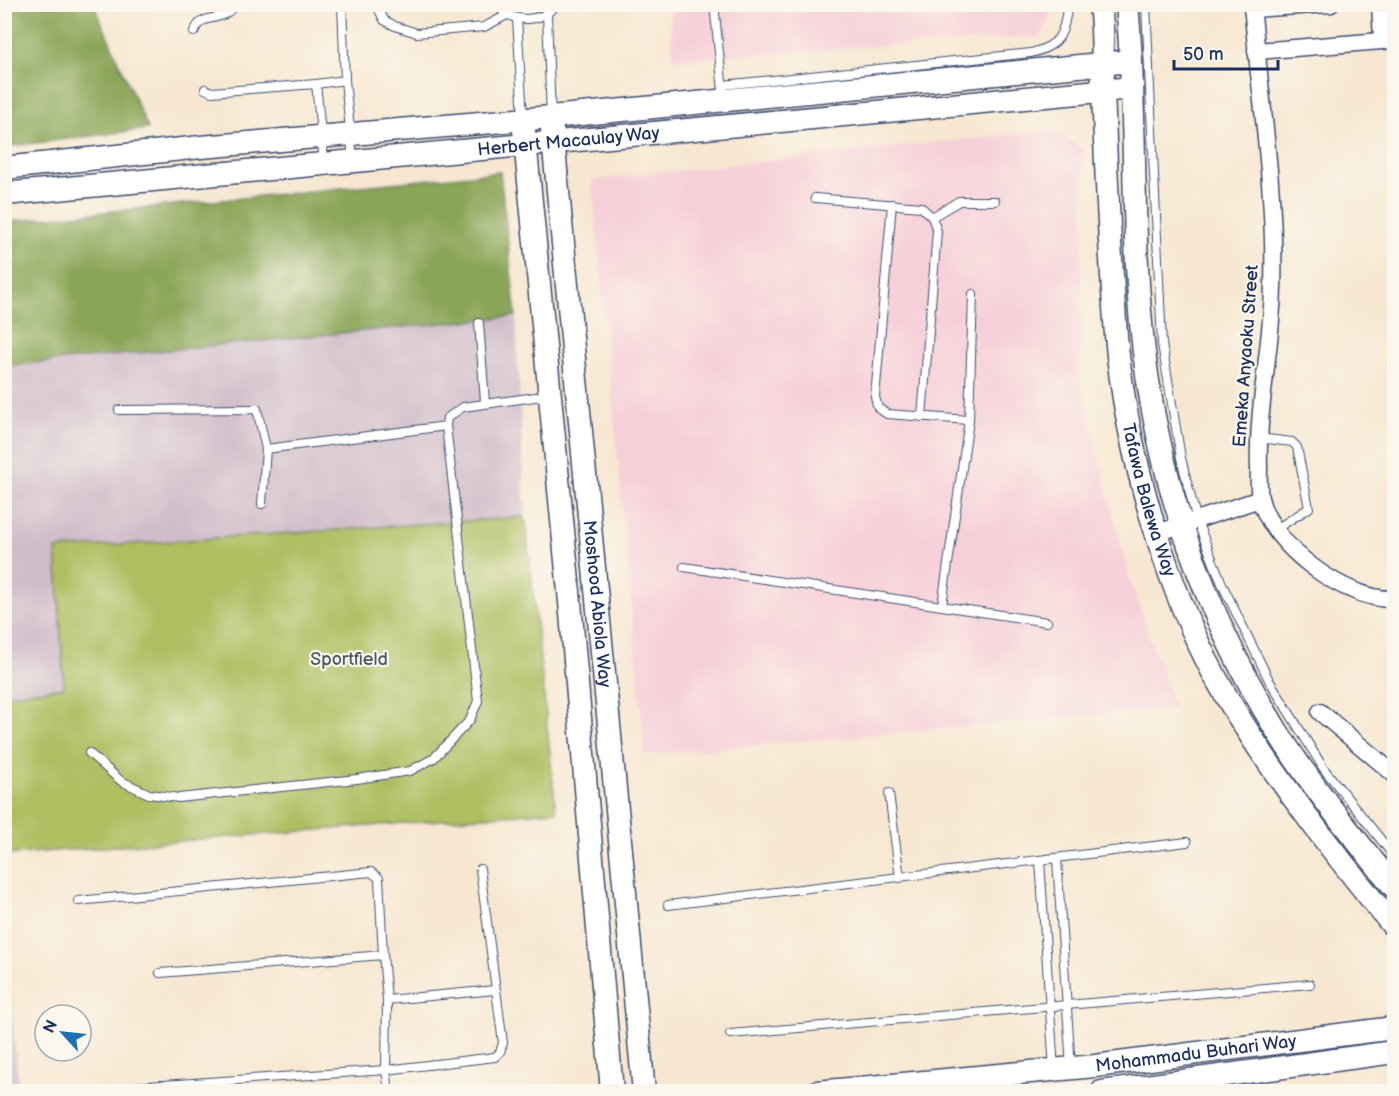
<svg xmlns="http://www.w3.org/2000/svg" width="1399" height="1096" font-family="'Balsamiq Sans',sans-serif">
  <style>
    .built { fill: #f6cfd8 }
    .industrial { fill: #d1bdca }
    .green { fill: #aebe60; stroke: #64765f; stroke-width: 1.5 }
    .forest { fill: #8aa556; stroke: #526a5a; stroke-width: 1.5 }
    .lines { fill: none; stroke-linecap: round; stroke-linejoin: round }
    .lane-casing { stroke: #3c4b6f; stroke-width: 10 }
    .street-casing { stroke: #3c4b6f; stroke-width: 19 }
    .secondary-casing { stroke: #3c4b6f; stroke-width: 25 }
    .lane { stroke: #fff; stroke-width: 8 }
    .street { stroke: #fff; stroke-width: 16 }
    .secondary { stroke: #fff; stroke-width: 22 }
    .labels { text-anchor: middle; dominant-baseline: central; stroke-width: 4.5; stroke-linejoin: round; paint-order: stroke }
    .street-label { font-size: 18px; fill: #1b2f5e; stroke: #fbf7ec }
    .park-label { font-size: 18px; fill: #475a5f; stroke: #fbf7ec }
  </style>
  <rect width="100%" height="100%" fill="#fbf7ec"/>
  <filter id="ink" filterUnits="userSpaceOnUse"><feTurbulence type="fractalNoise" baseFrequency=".0167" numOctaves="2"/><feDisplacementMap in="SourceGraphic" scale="12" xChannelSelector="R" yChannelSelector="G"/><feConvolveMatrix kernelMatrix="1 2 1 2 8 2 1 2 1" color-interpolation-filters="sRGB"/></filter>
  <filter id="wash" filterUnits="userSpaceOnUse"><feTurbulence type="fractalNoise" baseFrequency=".008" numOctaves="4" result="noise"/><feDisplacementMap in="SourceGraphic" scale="24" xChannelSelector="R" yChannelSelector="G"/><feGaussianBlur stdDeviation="1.35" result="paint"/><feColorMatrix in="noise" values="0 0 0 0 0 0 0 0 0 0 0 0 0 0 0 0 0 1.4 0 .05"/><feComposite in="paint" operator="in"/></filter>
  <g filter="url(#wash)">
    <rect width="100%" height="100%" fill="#f7e7d1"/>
    <g class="built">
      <path d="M1049 4 1050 14 1041 36 673 59 670 5Z"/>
      <path d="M1050 130 1084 149 1080 380 1129 577 1174 708 645 755 592 180Z"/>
    </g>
    <g class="industrial">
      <path d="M516 316 525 517 57 549 64 687 5 695 4 366Z"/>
      <path d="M4 936H5L19 1091H5Z"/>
    </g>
    <path class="green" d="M525 517 556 811 5 855 4 695 64 687 56 549Z"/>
    <g class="forest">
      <path d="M4 5H94L148 129 5 147Z"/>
      <path d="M500 172 516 316 5 366V222Z"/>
    </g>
  </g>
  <g filter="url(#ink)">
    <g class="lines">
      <g class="lane-casing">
        <g id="lane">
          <path d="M342 4 345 80"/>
          <path d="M376 4 384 20 395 26 417 33 484 27 507 15"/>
          <path d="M496 4C512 25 541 23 557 4"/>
          <path d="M714 4 723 91"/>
          <path d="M1146 4 1162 344 1181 458 1197 521 1223 586 1269 680 1324 769 1394 856"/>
          <path d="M547 14 551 117"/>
          <path d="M517 19 523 117"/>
          <path d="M194 32C201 15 211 21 225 14 229 12 233 7 237 4"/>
          <path d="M316 84 345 80 353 159"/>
          <path d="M723 85 1031 53C1062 45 1063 34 1068 4"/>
          <path d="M205 89 212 92 316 84 324 162"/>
          <path d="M815 198 921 207 932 217 937 231 922 417"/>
          <path d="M892 204 875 397 878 408 887 414 969 420"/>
          <path d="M932 217 959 201H995"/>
          <path d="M479 323 485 402"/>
          <path d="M119 410 257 409 266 449 262 504"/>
          <path d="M1258 438 1292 442 1297 447 1309 508 1276 529"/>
          <path d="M266 449 446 426"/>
          <path d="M684 567 1047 622"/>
          <path d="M942 605 969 420 973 294"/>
          <path d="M89 753 121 781 149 794 179 798 357 779 410 771 434 758 470 720 478 701 446 426 447 418 463 407 550 395"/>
          <path d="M889 793 900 878"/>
          <path d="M1057 859 1071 1068"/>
          <path d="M1040 861 1054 1070"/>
          <path d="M78 901 371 872 379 878 383 955"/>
          <path d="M668 905 1187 842"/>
          <path d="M160 973 383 955 387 1000 386 1070 389 1092"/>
          <path d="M387 1000 495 990"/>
          <path d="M730 1034 1310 984"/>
          <path d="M133 1087 386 1070 495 1057 500 1052 503 1043 480 869"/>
        </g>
      </g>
      <g class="street-casing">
        <g id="street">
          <path d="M1252 4C1260 97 1276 192 1273 286 1272 346 1257 406 1259 467 1259 477 1258 489 1260 498 1271 546 1346 601 1394 599"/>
          <path d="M1380 4 1382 40"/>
          <path d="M1252 9 1331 4"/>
          <path d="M1256 51 1394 40"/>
          <path d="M1157 533 1260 499"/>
          <path d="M1320 712 1394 774"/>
        </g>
      </g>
      <g class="secondary-casing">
        <g id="secondary">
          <path id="s1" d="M1100 4C1104 33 1102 61 1103 90 1106 171 1110 253 1116 335 1126 452 1167 595 1226 696 1275 779 1334 853 1394 927"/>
          <path d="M1127 4C1138 120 1130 236 1144 352 1160 485 1206 617 1277 731 1311 786 1354 837 1394 887"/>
          <path id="s2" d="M552 128 644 1092"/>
          <path d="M524 130 570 602 612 1092"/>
          <path d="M4 168 201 147 551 117 1131 61"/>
          <path id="s3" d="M4 194 1132 88"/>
          <path id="s4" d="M817 1092 1095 1066 1394 1028"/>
          <path d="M1102 1092 1394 1052"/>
        </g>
      </g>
      <use href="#lane" class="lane"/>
      <use href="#street" class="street"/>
      <use href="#secondary" class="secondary"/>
    </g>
  </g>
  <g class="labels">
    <g class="street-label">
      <text stroke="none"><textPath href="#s3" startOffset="567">Herbert Macaulay Way</textPath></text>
      <text transform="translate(1246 356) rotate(-86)">Emeka Anyaoku Street</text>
      <text stroke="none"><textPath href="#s1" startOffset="500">Tafawa Balewa Way</textPath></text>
      <text stroke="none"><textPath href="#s2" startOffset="478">Moshood Abiola Way</textPath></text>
      <text stroke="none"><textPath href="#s4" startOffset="381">Mohammadu Buhari Way</textPath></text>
    </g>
    <g class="park-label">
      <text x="349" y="659">Sportfield</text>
    </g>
  </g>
  <rect width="1399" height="1096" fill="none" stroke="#fbf7ec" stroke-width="24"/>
  <g transform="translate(63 1033) rotate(297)"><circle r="28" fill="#fbf7ec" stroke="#a1a7b3" stroke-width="1.5"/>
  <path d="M0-4.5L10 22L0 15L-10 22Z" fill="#1f6fb2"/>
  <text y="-9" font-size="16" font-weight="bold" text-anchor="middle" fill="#1b2f5e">N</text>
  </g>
  <path d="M1174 60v9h104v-9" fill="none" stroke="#1b2f5e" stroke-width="3"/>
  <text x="1183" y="60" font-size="18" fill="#1b2f5e" stroke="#fbf7ec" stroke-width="4.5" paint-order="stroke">50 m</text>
</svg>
